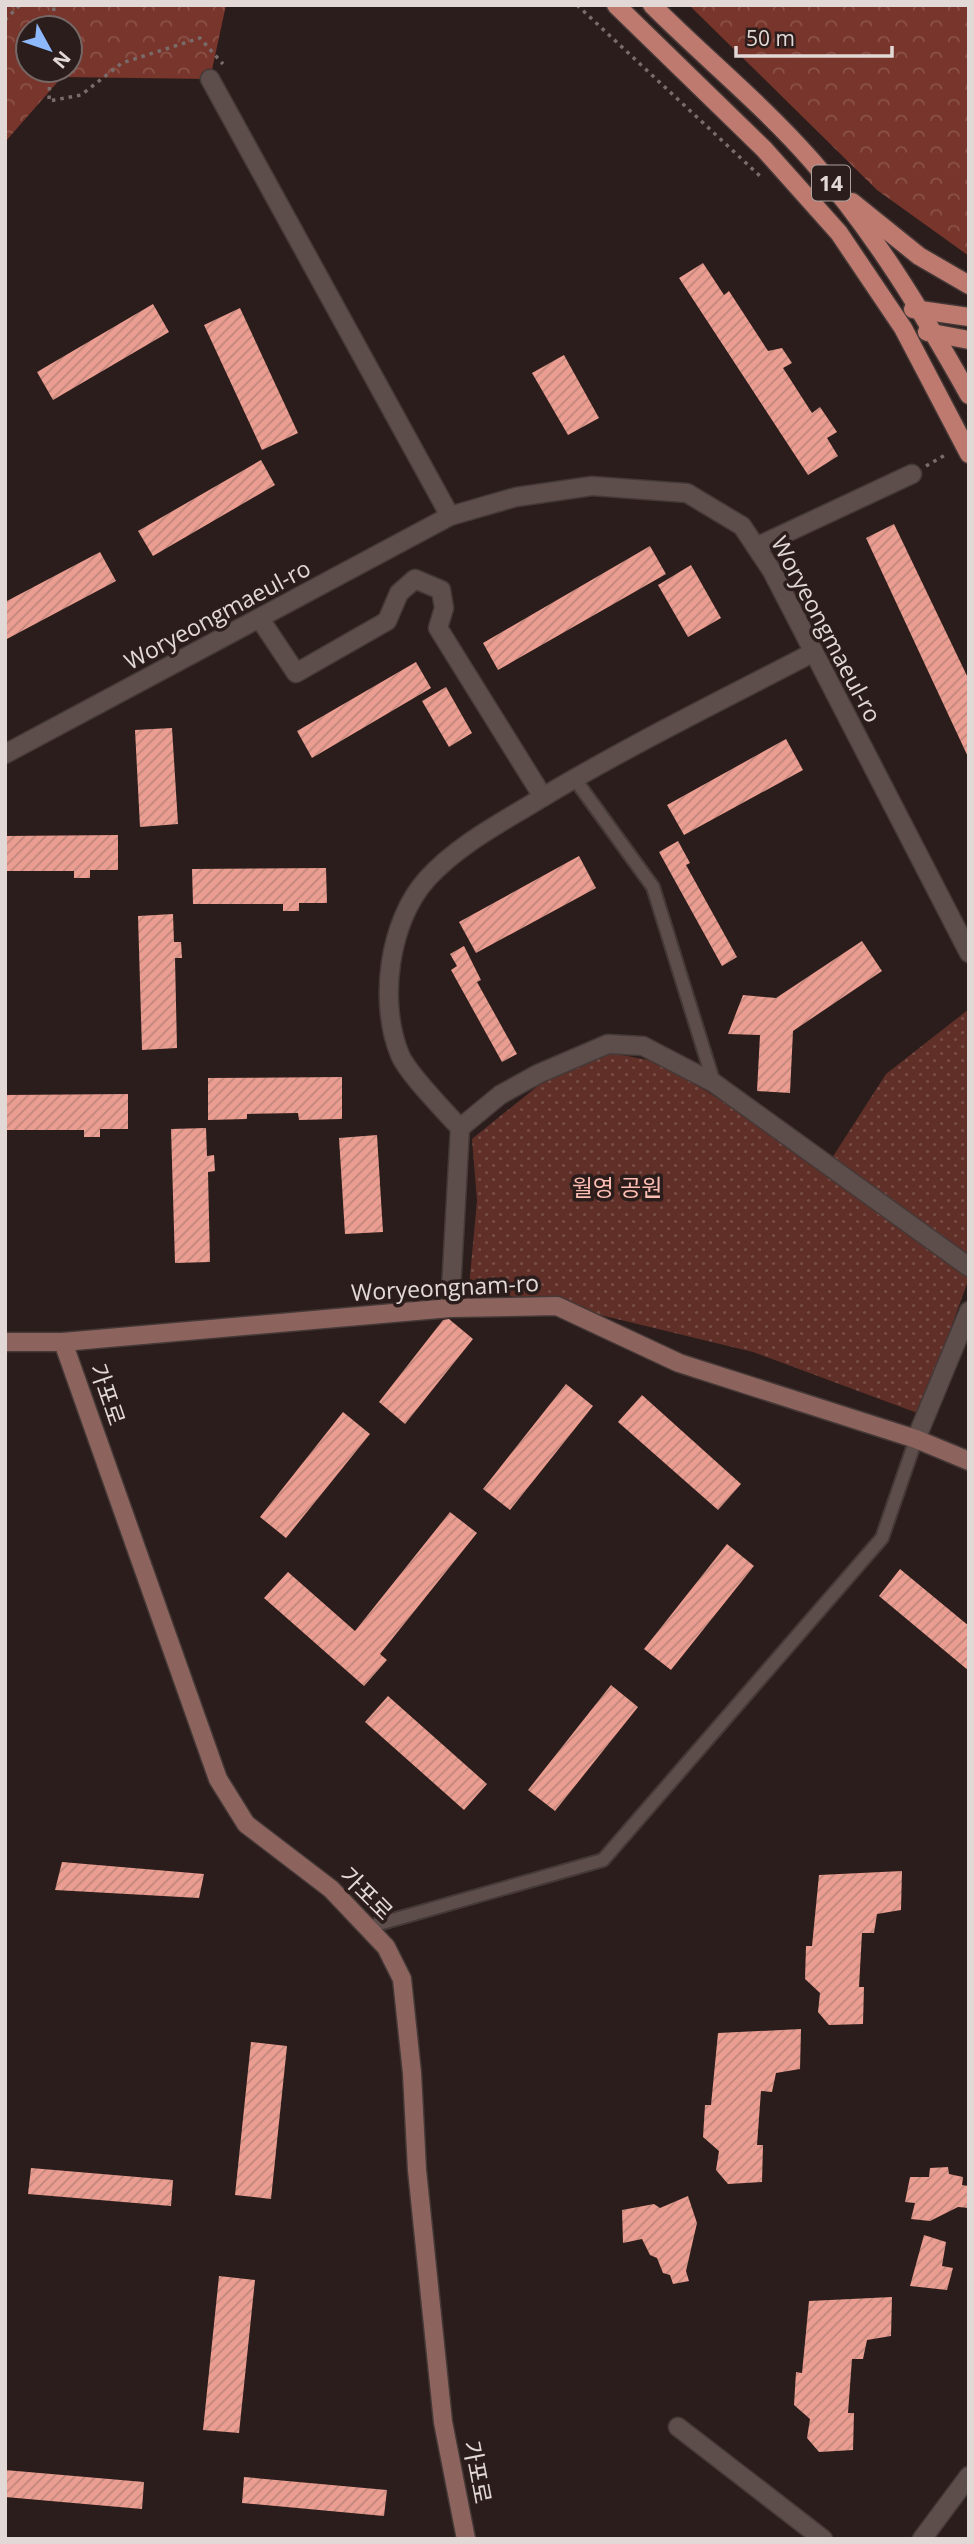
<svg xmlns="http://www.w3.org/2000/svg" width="974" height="2544" font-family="'Open Sans','Noto Sans KR',sans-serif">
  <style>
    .forest { fill: url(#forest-crowns); fill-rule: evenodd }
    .park { fill: url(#park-dots) }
    .building { fill: url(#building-hatch) }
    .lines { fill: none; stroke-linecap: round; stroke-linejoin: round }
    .service-casing { stroke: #453938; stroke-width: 16 }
    .minor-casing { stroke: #453938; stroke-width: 21 }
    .secondary-casing { stroke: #453938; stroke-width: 21 }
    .primary-casing { stroke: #453938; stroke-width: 21 }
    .path { stroke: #796d6b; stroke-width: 3.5; stroke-dasharray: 3.5 5; stroke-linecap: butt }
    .service { stroke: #5d4e4b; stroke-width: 12 }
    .minor { stroke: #5d4e4b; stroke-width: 18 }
    .secondary { stroke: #8d645d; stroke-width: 18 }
    .primary { stroke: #be7a6e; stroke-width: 18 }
    .labels { text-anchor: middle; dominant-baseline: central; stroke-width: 7; stroke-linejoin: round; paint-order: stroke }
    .shield { fill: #2b1d1b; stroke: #aba19f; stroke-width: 2 }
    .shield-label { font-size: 21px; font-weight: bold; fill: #e2d9d7 }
    .street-label { font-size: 23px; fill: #e2d9d7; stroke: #2b1d1b }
    .park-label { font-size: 23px; fill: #febeb3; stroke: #2b1d1b }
  </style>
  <defs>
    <pattern id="forest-crowns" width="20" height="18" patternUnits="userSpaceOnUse" patternTransform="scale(1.75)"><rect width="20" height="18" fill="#78352b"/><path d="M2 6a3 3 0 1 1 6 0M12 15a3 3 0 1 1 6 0" fill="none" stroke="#8b5249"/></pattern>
    <pattern id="park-dots" width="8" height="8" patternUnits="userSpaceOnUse" patternTransform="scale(1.75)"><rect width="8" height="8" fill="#603028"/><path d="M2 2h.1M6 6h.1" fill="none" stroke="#764d46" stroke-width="1.8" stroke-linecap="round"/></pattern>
    <pattern id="building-hatch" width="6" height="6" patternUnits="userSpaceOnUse" patternTransform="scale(1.75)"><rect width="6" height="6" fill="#ea9d90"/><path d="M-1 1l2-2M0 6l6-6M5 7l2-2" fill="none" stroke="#c0867c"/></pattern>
  </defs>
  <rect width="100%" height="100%" fill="#2b1d1b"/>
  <g class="forest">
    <path d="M5 5H226L210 79 62 77 5 142ZM28 28H70V70H28Z"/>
    <path d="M689 5H969V256L877 190Z"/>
  </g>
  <g class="park">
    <path d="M969 1009V1258L832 1158 886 1074Z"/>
    <path d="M607 1052 658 1062 822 1161 969 1278 920 1414 753 1352 588 1312 469 1287 477 1201 472 1139 550 1076Z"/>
  </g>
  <g class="building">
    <path d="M703 263 724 295 729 291 768 351 782 348 792 363 783 368 812 413 820 407 837 432 827 438 838 456 808 475 679 278Z"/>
    <path d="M153 304 169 332 53 400 37 372Z"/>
    <path d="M240 308 298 433 262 450 204 325Z"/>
    <path d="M564 355 599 418 568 435 532 373Z"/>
    <path d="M261 460 275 485 153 556 138 531Z"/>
    <path d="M894 524 969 680V759L866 538Z"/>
    <path d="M650 546 666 574 498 670 483 643Z"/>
    <path d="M100 552 116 581 5 640V602Z"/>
    <path d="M691 565 721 618 688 637 658 585Z"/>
    <path d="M416 662 431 688 312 758 297 731Z"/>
    <path d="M446 687 472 733 449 747 422 701Z"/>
    <path d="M172 728 178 824 140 827 135 730Z"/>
    <path d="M786 739 803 770 684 835 667 805Z"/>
    <path d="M118 835V870H90V878H74V871H5V836Z"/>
    <path d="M678 841 690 863 686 865 737 957 722 966 659 852Z"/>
    <path d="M579 856 596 888 476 953 459 922Z"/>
    <path d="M326 868 327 903H299V911H283V904H193L192 869Z"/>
    <path d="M173 914 174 942H181L182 958H175L177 1048 142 1050 138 916Z"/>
    <path d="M862 941 882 971 793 1031 790 1093 757 1091 760 1035 728 1034 743 995 776 998Z"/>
    <path d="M464 946 481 980 477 982 517 1054 502 1062 451 970 457 966 450 954Z"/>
    <path d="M342 1077V1119L299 1120 298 1113 247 1114V1119L208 1120V1078Z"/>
    <path d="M128 1094V1129H100V1137H84V1130H5V1095Z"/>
    <path d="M206 1128 207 1156 214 1155 215 1171 208 1172 210 1262 175 1263 171 1129Z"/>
    <path d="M377 1135 383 1232 345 1234 339 1138Z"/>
    <path d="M449 1319 473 1339 405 1424 379 1402 443 1320Z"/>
    <path d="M566 1384 593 1406 510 1510 483 1489Z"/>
    <path d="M642 1395 741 1484 718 1510 618 1422Z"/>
    <path d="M343 1412 370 1434 286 1538 260 1517Z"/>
    <path d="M450 1512 477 1533 380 1654 387 1660 364 1686 264 1598 288 1572 355 1631Z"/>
    <path d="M727 1544 754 1566 671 1670 644 1649Z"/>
    <path d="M900 1569 969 1626V1671L879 1596Z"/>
    <path d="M611 1685 638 1707 555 1811 528 1790Z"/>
    <path d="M388 1696 487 1784 464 1810 365 1722Z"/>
    <path d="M62 1862 204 1874 199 1898 55 1890Z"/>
    <path d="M902 1871 901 1910 877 1914 874 1933H862L859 1987H864L863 2024 829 2025 818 2012 820 1993 805 1979 806 1946H812L819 1875Z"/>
    <path d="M801 2029 800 2069 776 2073 772 2092 761 2091 757 2145H763L762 2182 728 2184 716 2170 719 2151 703 2137 705 2105H711L718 2033Z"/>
    <path d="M251 2042 287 2046 271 2199 235 2195Z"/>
    <path d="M948 2167 949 2174 963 2177 962 2185 969 2186V2208L958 2207 930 2221 911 2219 915 2203 905 2202 910 2177H929L930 2168Z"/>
    <path d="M31 2168 173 2180 171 2206 28 2194Z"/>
    <path d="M688 2196 697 2223 686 2271 689 2281 673 2284 670 2275 663 2273 657 2258 650 2255 642 2239 623 2243 622 2210 654 2204 660 2208Z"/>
    <path d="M924 2235 946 2242 942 2266 953 2268 947 2290 910 2286Z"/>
    <path d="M219 2276 255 2280 239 2433 203 2430Z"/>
    <path d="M892 2297 891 2336 867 2340 863 2359H852L848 2413H854L853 2450 819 2452 807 2438 810 2419 794 2405 796 2372 802 2373 809 2301Z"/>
    <path d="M5 2470 144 2482 142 2509 5 2497Z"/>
    <path d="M244 2477 387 2490 384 2516 242 2503Z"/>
  </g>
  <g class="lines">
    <g class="service-casing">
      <g id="service">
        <path d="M574 778 653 887 714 1083"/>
        <path d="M368 1927 603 1860 882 1538 916 1439"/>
      </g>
    </g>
    <g class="minor-casing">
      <g id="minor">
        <path d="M210 79 450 516"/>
        <path d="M756 547 912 474"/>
        <path d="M260 619 296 673 387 621 399 593 415 579 441 590 444 608 438 628 543 797"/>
        <path d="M5 754 450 516 516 497 592 486 687 493 742 526 772 571 969 953"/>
        <path d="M460 1128 500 1095 538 1074 608 1044 643 1046 714 1083 969 1267"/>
        <path d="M450 1308 460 1128C445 1111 408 1074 400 1055 378 1002 389 921 427 879 458 845 499 824 538 800 628 746 722 700 814 652"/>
        <path d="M916 1439 969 1311"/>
        <path d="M678 2427 823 2539"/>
        <path d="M922 2539 969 2476"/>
      </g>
    </g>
    <g class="secondary-casing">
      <g id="secondary">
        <path d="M5 1342H63L450 1308 557 1306 679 1363 916 1439 969 1461"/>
        <path d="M63 1342 218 1779 246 1824 331 1889 386 1947 402 1979 412 2073 417 2170 443 2422 466 2539"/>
      </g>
    </g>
    <g class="primary-casing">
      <g id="primary">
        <path d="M616 5 764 149 839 233 903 328 969 454"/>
        <path d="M652 5C705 58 763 105 812 161 874 232 923 313 969 395"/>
        <path d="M852 202 919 256 969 285"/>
        <path d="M913 309 969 317"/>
        <path d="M927 332 969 340"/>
      </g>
    </g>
    <g class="path">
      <path d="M577 5 761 177"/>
      <path d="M5 20 20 5"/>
      <path d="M53 28 54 5"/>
      <path d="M50 70 49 101 81 95 122 63 200 38 223 64"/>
      <path d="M926 466 947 454"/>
    </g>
    <use href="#service" class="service"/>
    <use href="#minor" class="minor"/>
    <use href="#secondary" class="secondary"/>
    <use href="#primary" class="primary"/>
  </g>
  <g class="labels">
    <rect class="shield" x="812" y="165.5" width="38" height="35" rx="5"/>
    <g class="shield-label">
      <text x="831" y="183">14</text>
    </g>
    <g class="street-label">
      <text transform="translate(217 614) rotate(-28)">Woryeongmaeul-ro</text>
      <text transform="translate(827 629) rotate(62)">Woryeongmaeul-ro</text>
      <text transform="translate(445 1287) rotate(-3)">Woryeongnam-ro</text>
      <text transform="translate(108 1394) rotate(71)">가포로</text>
      <text transform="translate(367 1893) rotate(45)">가포로</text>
      <text transform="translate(478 2472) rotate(79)">가포로</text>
    </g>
    <g class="park-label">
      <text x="617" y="1187">월영 공원</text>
    </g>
  </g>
  <rect width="974" height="2544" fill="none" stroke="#e2d9d7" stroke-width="14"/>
  <g transform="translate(49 49) rotate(130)"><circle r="33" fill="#2b1d1b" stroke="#746866" stroke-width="2"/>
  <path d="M0-5L12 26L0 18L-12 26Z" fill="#8db9fc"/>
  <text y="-10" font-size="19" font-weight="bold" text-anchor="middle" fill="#e2d9d7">N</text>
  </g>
  <path d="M736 46v10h156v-10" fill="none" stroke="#e2d9d7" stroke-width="3.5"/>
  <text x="746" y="46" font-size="21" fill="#e2d9d7" stroke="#2b1d1b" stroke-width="5" paint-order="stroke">50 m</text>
</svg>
